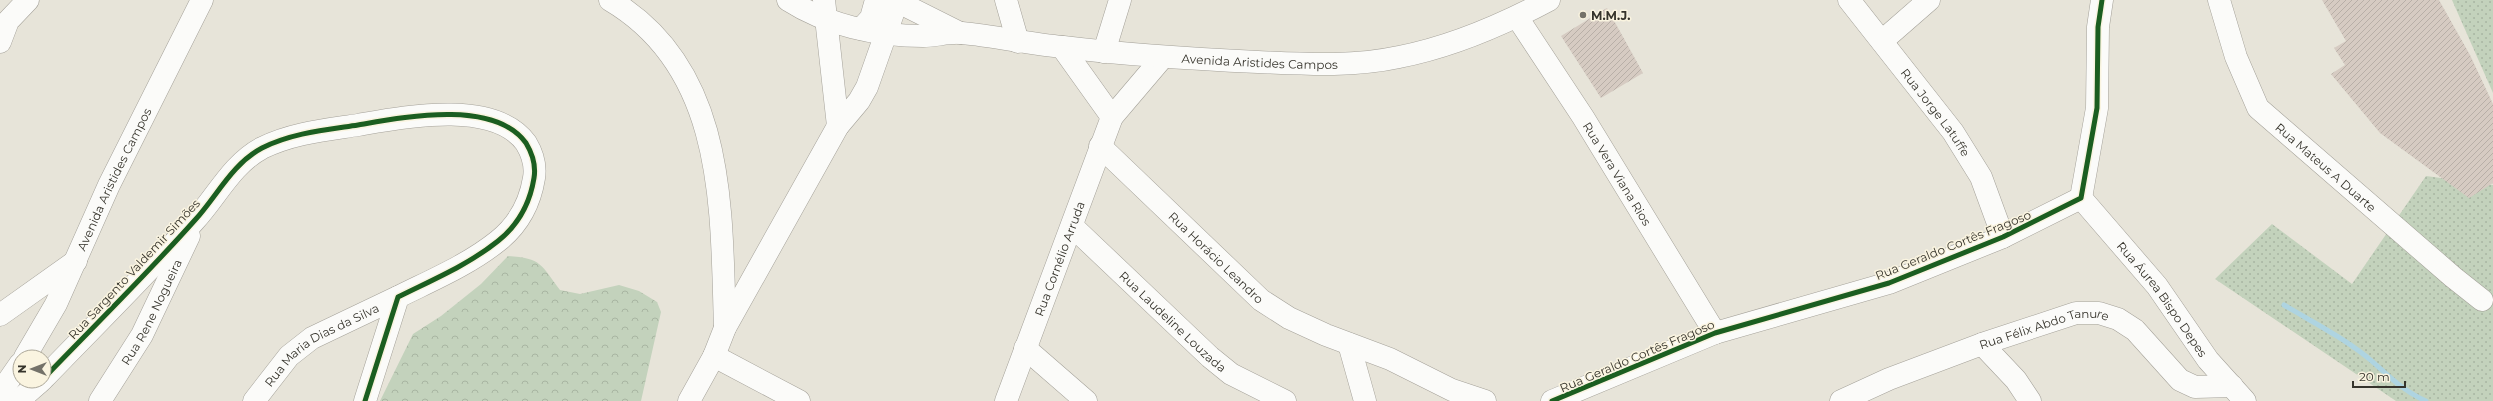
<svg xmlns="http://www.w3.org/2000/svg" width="2493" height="401" font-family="Montserrat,sans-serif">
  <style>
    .grass { fill: url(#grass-dots) }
    .forest { fill: url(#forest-crowns) }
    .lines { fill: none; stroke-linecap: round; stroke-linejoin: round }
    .stream { stroke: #aed4e1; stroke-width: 5 }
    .building { fill: url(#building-hatch) }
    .minor-casing { stroke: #a4a199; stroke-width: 23 }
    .highway-casing { stroke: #a4a199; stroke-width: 23 }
    .minor { stroke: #fbfbf9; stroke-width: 22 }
    .highway { stroke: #fbfbf9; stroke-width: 22 }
    .cycleway-casing { stroke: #faf4e0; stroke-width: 8 }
    .cycleway { stroke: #1b5e20; stroke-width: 5 }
    .poi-dot { fill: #747269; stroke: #faf4e0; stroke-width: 1.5 }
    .labels { text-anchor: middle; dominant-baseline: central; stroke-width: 3; stroke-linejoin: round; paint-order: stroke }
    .poi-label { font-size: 12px; font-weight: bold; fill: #36342c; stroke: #faf4e0; text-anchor: start }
    .street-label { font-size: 12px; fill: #36342c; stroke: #faf4e0 }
  </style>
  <defs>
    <pattern id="grass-dots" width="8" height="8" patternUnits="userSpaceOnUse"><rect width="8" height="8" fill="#c3d2bc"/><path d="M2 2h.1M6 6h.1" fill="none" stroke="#a8b5a2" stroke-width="1.8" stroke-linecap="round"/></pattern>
    <pattern id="forest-crowns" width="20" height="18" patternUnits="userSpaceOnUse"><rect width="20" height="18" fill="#c3d2bc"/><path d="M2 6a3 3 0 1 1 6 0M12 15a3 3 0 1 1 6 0" fill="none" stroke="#a8b5a2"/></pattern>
    <pattern id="building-hatch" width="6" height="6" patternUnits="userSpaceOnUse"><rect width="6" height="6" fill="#d6cbc2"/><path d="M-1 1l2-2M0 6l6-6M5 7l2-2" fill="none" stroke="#b8afa7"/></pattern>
  </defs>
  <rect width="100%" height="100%" fill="#e7e4d9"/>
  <g class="grass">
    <path d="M2452 0H2493V93Z"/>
    <path d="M2426 176 2493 185V401H2396L2215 279 2272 224 2352 284Z"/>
  </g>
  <path class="forest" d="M508 256C542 258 541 265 560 290L580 294 619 285 639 291 657 302 661 312 641 401H380L413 334 441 316 481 284Z"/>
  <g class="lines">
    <path class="stream" d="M2284 305C2314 323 2348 340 2374 363 2391 378 2405 392 2426 401"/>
  </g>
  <g class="building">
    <path d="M2322 0H2439L2470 55 2493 104V183L2469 198 2380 133 2331 74 2345 65 2334 48 2346 41Z"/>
    <path d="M1607 8 1643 73 1601 98 1561 36Z"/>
  </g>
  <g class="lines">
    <g class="minor-casing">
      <g id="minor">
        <path d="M610 0C727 69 721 209 725 328"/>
        <path d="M824 0 838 126"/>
        <path d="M1006 0 1018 42"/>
        <path id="s1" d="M1849 0 1953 132 1981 177 2003 237"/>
        <path id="s2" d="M2219 0 2236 57 2258 108 2453 277 2482 300"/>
        <path id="s3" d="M1517 17 1583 117 1715 333"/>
        <path d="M861 29 871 18 876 0"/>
        <path d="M1882 41 1929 0"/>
        <path d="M0 42 8 21 28 0"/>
        <path d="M1062 47 1112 117"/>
        <path d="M1104 52 1120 0"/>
        <path id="s4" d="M1100 146 1261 300 1289 318 1326 335 1390 359 1452 390 1485 401"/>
        <path id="s5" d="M2081 198 2157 286 2208 360 2245 401"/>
        <path id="s6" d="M1072 226 1210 357 1231 374 1285 401"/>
        <path d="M0 315 76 261"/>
        <path d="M1349 344 1365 401"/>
        <path d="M1982 344 2016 380 2030 401"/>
        <path d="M1025 348 1086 401"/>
        <path d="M714 356 799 401"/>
        <path d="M44 378C94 326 147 274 195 220 217 196 232 164 262 148 292 133 325 130 358 125 404 117 494 99 526 143 532 153 536 166 534 178 530 203 518 225 498 241 468 265 432 280 398 297L365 401"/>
        <path d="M18 401 41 381"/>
        <path id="s7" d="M100 401 142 335 189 236"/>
        <path id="s8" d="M254 401 289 356 312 338 398 297"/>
        <path d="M689 401 714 356 725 328 838 126 859 101 867 87 897 2"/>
        <path id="s9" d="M1006 401 1112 117 1163 57"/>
        <path d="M1552 401 1715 333 1889 283 2003 237 2081 198 2097 108 2098 27 2102 0"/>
        <path id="s10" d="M1841 401 1889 379 1982 344 2076 313H2099L2118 319 2135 330 2180 380 2195 387 2232 386"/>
      </g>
    </g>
    <g class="highway-casing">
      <g id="highway">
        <path id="s11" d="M788 0C827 25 876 36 923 36 935 36 949 32 962 33 995 36 1029 44 1063 47 1128 55 1193 59 1258 62 1305 64 1353 67 1399 57 1451 47 1502 25 1549 0"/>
        <path d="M894 0 960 33"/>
        <path id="s12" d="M25 357 56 304 109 185 202 0"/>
        <path d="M0 393 20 364"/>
      </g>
    </g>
    <use href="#minor" class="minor"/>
    <use href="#highway" class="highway"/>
    <g class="cycleway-casing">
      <g id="cycleway">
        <path d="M44 378C94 326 147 274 195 220 217 196 232 164 262 148 292 133 325 130 358 125 404 117 494 99 526 143 532 153 536 166 534 178 530 203 518 225 498 241 468 265 432 280 398 297L365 401"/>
        <path d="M1552 401 1715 333 1889 283 2003 237 2081 198 2097 108 2098 27 2102 0"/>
      </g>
    </g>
    <use href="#cycleway" class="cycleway"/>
  </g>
  <circle class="poi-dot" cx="1583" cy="15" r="4"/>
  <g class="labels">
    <g class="poi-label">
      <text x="1591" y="15">M.M.J.</text>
    </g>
    <g class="street-label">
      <text stroke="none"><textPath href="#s11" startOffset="480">Avenida Aristides Campos</textPath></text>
      <text stroke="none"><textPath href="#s1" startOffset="142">Rua Jorge Latuffe</textPath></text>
      <text stroke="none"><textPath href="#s2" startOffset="205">Rua Mateus A Duarte</textPath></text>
      <text stroke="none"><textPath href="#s3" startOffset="186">Rua Vera Viana Rios</textPath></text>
      <text stroke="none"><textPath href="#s12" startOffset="199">Avenida Aristides Campos</textPath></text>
      <text transform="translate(1953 245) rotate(-22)">Rua Geraldo Cortês Fragoso</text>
      <text stroke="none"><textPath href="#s4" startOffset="161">Rua Horácio Leandro</textPath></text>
      <text stroke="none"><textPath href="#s9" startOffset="152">Rua Cornélio Arruda</textPath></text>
      <text transform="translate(134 269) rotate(-47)">Rua Sargento Valdemir Simões</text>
      <text stroke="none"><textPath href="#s5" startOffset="130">Rua Áurea Bispo Depes</textPath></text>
      <text stroke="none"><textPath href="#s7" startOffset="103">Rua Rene Nogueira</textPath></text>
      <text stroke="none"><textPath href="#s6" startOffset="139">Rua Laudeline Louzada</textPath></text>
      <text stroke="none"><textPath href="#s10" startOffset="217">Rua Félix Abdo Tanure</textPath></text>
      <text stroke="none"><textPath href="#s8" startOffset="90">Rua Maria Dias da Silva</textPath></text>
      <text transform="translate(1637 356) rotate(-23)">Rua Geraldo Cortês Fragoso</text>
    </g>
  </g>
  <g transform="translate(32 369) rotate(270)"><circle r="19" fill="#faf4e0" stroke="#aca798"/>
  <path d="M0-3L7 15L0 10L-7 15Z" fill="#747269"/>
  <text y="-6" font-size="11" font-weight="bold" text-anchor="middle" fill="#36342c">N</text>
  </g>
  <path d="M2353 381v6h52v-6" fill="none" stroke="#36342c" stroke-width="2"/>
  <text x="2359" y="381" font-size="12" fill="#36342c" stroke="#faf4e0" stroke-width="3" paint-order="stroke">20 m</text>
</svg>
